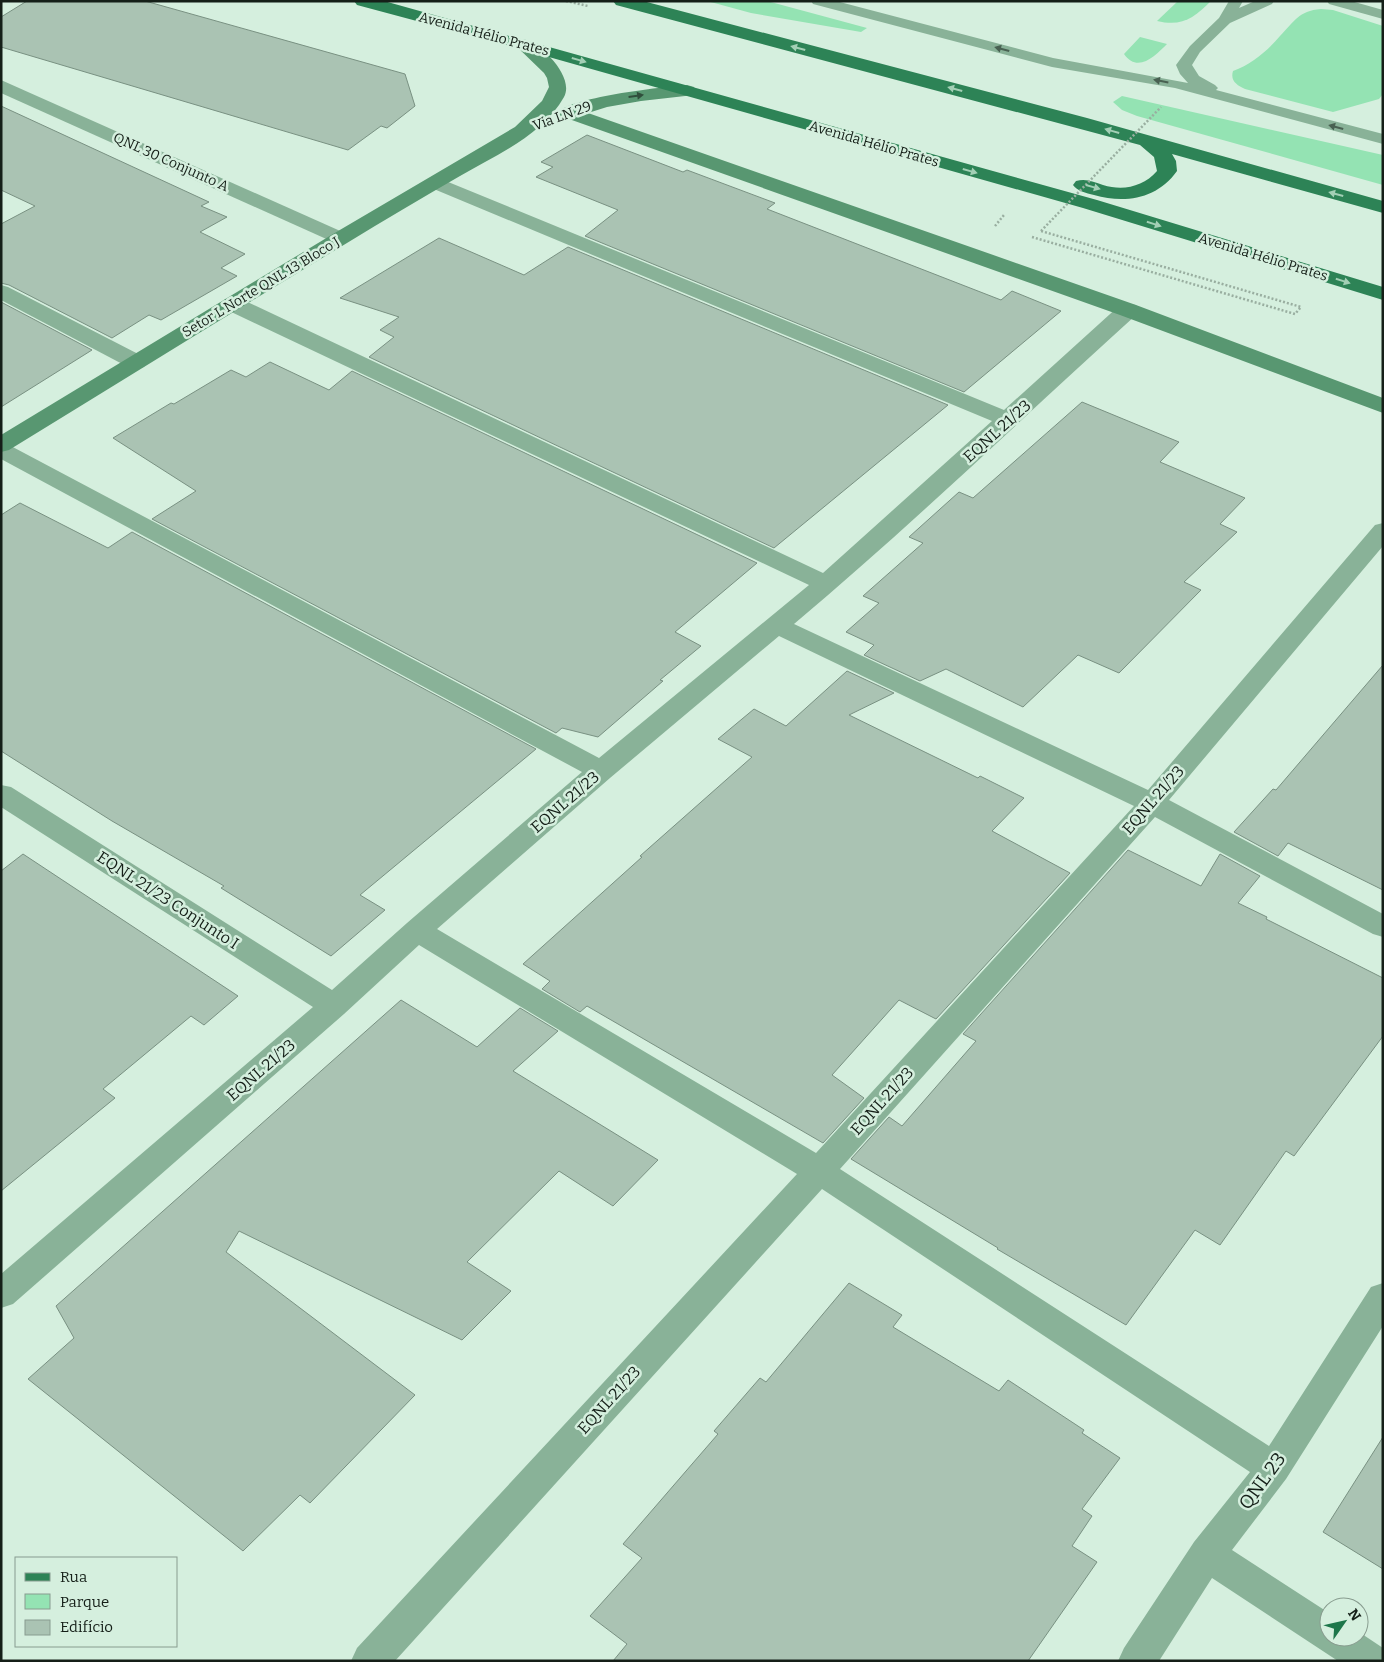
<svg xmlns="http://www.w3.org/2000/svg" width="1384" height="1662" font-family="Bitter,serif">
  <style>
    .green { fill: #94e3b3 }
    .building { fill: #aac3b3; stroke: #799182 }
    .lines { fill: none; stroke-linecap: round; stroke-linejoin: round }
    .path { stroke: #99aea0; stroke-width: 2.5; stroke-dasharray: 2 2; stroke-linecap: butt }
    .lane { fill: #89b298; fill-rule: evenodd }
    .street { fill: #89b298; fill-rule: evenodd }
    .secondary { fill: #589771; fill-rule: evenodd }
    .primary { fill: #2d8356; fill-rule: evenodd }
    .path-bridge { stroke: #99aea0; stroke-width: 2.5; stroke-dasharray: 2 2; stroke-linecap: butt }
    .oneway { fill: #a3cfb5 }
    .oneway2 { fill: #496152 }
    .oneway3 { fill: #304f3c }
    .labels { text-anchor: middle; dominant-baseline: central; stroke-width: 5; stroke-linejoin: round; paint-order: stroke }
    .far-street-label { font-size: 14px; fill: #151f18; stroke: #d5efde }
    .street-label { font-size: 16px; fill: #151f18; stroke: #d5efde }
    .near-street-label { font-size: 19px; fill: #151f18; stroke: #d5efde }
  </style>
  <rect width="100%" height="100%" fill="#d5efde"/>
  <g class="green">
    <path d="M707 1H767L867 28 861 32 751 13Z"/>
    <path d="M1178 1H1211C1194 18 1182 27 1157 21Z"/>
    <path d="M1321 9 1333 10 1383 26V94L1379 99 1333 112 1245 89C1237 85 1230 81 1233 71 1252 64 1267 51 1280 36 1295 21 1298 11 1321 9Z"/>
    <path d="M1140 37 1167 44C1156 55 1138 74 1124 54Z"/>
    <path d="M1122 96 1383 155V185L1137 116 1122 110 1113 102Z"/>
  </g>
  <g class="building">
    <path d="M27 1H145L405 74 415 106 387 128 381 126 348 150 1 47V17Z"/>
    <path d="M1 106 209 202 201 206 227 217 200 232 245 254 221 268 237 276 161 320 149 315 112 338 9 285 1 283V224L35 206 1 190Z"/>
    <path d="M587 135 683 172 687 170 775 203 767 209 1001 300 1012 291 1061 311 964 392 585 236 618 210 536 177 553 167 541 162Z"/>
    <path d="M439 238 524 275 568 247 948 405 774 548 369 357 394 337 380 330 399 317 340 298Z"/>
    <path d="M1 302 92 350 1 407Z"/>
    <path d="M270 362 329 390 352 371 757 563 675 632 701 646 660 680 663 681 598 737 562 728 556 733 152 519 196 491 113 438 171 403 174 404 231 370 246 377Z"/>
    <path d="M1082 402 1179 442 1160 462 1245 498 1220 524 1237 532 1184 582 1201 590 1119 673 1078 655 1023 707 946 669 920 681 864 655 874 645 846 632 879 603 863 596 923 543 909 537 959 492 973 498Z"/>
    <path d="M20 503 108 548 132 532 536 749 360 895 385 910 331 956 221 888 224 886 112 821 1 751V515Z"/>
    <path d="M1383 665V890L1288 843 1278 856 1234 832 1273 789 1276 790Z"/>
    <path d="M847 671 894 693 849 715 978 778 980 776 1024 798 992 831 1070 873 936 1019 899 1000 832 1075 864 1098 823 1143 587 1006 580 1012 542 989 550 981 523 964 642 857 640 856 752 757 718 739 754 709 786 726Z"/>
    <path d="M1128 850 1201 886 1220 854 1260 876 1238 903 1267 917 1266 919 1383 978V1036L1294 1156 1286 1151 1220 1245 1195 1230 1126 1325 997 1249 998 1248 851 1159 889 1117 902 1126 976 1041 963 1034Z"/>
    <path d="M23 854 238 996 204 1025 191 1016 103 1089 115 1098 1 1191V871Z"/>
    <path d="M401 1000 477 1047 520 1008 558 1031 513 1071 658 1160 613 1206 559 1171 467 1262 511 1291 462 1340 239 1231 226 1252 415 1395 310 1503 300 1495 243 1551 28 1379 74 1338 56 1306Z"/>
    <path d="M849 1283 902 1315 893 1327 999 1391 1008 1380 1084 1430 1082 1433 1120 1458 1082 1509 1092 1516 1072 1546 1097 1562 1028 1661H613L627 1644 590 1616 642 1558 623 1544 718 1434 714 1431 760 1378 766 1382Z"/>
    <path d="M1383 1437V1569L1323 1532Z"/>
  </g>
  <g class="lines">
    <g class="path">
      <path d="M566 1 588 6"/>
      <path d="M995 226 1004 215"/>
      <path d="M1032 237 1295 314 1301 307 1041 231"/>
    </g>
    <g class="lane">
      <path d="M811 1H836L1053 58 1188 83 1180 74 1176 65 1190 46 1219 18 1229 1H1243L1239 8 1255 1H1274L1272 4 1230 23 1200 52 1192 65 1199 76 1215 85 1218 88 1216 90 1383 134V144L1175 88 1052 67 813 4Z"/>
      <path d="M1327 1H1351L1383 10V19L1329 4Z"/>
    </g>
    <g class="street">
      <path d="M1 80 347 234 350 238 347 242 340 244 333 242 1 93Z"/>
      <path d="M436 177 1004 410 1120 305 1128 304 1136 305 1139 310 1136 315C1022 418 912 525 794 624L1148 790 1375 525 1383 523V546L1169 800 1383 914V937L1373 934 1155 817 840 1169 1269 1446 1371 1287 1383 1283V1326L1286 1479 1232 1550 1329 1613V1637H1359V1632L1383 1648V1661H1338L1212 1578 1159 1661H1118L1124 1648 1194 1542 1250 1472 822 1189 395 1661H351L357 1648 797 1174 419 945 344 1014 13 1304 1 1308V1274L313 1007 1 807V785L11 787 332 990 407 923 582 772 1 459V443L9 445 599 758 809 585 225 309 222 304 225 299 233 298 241 299 823 573 992 421 429 187 426 183 429 179ZM779 636 1134 806 816 1153 437 929 610 778Z"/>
      <path d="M1 285 8 287 144 357 147 362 144 367 136 369 128 367 1 300Z"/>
    </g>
    <g class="secondary">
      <path d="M523 39C541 43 575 77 564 97 543 135 496 155 460 176 422 198 384 220 347 243 234 311 122 381 9 450L1 452V435L333 234 515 127 542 101 549 87 547 78 544 73 514 44 517 40Z"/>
      <path d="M687 85 694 87 696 91 694 95 641 101 607 107 588 113 1136 305 1383 398V413L1120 315 569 119H557L554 115C567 97 663 87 687 85Z"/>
    </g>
    <g class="primary">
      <path d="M354 1H384L1097 200 1383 287V300L1083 208 517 48 357 5Z"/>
      <path d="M613 1H643L1087 118 1383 201V213L1172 154 1176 161 1177 171C1157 199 1125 204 1094 195 1086 193 1077 191 1073 185L1076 181C1086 178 1094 182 1103 185 1123 191 1143 187 1157 171L1154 157 1140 145 616 5Z"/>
    </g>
    <path class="path-bridge" d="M1041 231 1161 107"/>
  </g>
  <defs><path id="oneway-solid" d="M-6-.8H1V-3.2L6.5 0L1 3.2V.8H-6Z" transform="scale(1.25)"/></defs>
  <g class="oneway">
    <use href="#oneway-solid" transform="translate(798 48) rotate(-165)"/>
    <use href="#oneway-solid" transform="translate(579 60) rotate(16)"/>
    <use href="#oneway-solid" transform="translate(955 89) rotate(-165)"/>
    <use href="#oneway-solid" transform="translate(1112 131) rotate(-164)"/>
    <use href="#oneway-solid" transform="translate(970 171) rotate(16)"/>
    <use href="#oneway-solid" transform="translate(1093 187) rotate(16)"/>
    <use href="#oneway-solid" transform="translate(1336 194) rotate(-165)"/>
    <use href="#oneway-solid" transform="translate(1154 224) rotate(17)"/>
    <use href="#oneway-solid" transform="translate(1343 281) rotate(17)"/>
  </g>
  <g class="oneway2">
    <use href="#oneway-solid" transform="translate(1002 49) rotate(-165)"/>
    <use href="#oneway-solid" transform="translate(1161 81) rotate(-169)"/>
    <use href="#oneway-solid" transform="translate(1336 127) rotate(-165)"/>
  </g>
  <use class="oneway3" href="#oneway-solid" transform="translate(636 96) rotate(-8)"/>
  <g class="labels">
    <g class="far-street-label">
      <text transform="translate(484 34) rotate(15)">Avenida Hélio Prates</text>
      <text transform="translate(562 116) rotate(-20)">Via LN 29</text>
      <text transform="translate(874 144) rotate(16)">Avenida Hélio Prates</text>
      <text transform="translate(171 162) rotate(24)">QNL 30 Conjunto A</text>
      <text transform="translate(1263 257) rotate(17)">Avenida Hélio Prates</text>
      <text transform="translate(261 287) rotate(-31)">Setor L Norte QNL 13 Bloco J</text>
    </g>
    <g class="street-label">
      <text transform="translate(997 431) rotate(-42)">EQNL 21/23</text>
      <text transform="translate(1153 800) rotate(-49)">EQNL 21/23</text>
      <text transform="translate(565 802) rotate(-41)">EQNL 21/23</text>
      <text transform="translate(168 900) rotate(33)">EQNL 21/23 Conjunto I</text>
      <text transform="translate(261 1070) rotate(-41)">EQNL 21/23</text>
      <text transform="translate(882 1101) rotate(-48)">EQNL 21/23</text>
      <text transform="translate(609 1400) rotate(-48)">EQNL 21/23</text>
    </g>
    <g class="near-street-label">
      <text transform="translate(1262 1481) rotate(-54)">QNL 23</text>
    </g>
  </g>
  <rect width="1384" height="1662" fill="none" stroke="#151f18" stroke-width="5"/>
  <rect x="15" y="1557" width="162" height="90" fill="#d5efde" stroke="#889c8f"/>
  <rect x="25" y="1573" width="25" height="8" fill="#2d8356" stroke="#889c8f"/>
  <text x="60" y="1582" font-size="15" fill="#151f18">Rua</text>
  <rect x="25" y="1594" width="25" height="15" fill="#94e3b3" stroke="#889c8f"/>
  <text x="60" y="1607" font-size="15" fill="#151f18">Parque</text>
  <rect x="25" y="1620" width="25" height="15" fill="#aac3b3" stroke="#889c8f"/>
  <text x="60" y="1632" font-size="15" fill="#151f18">Edifício</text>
  <g transform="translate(1344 1622) rotate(56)"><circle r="24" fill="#d5efde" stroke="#889c8f"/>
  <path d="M0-4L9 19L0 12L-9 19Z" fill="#1d764a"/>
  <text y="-8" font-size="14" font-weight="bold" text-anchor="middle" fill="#151f18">N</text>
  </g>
</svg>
